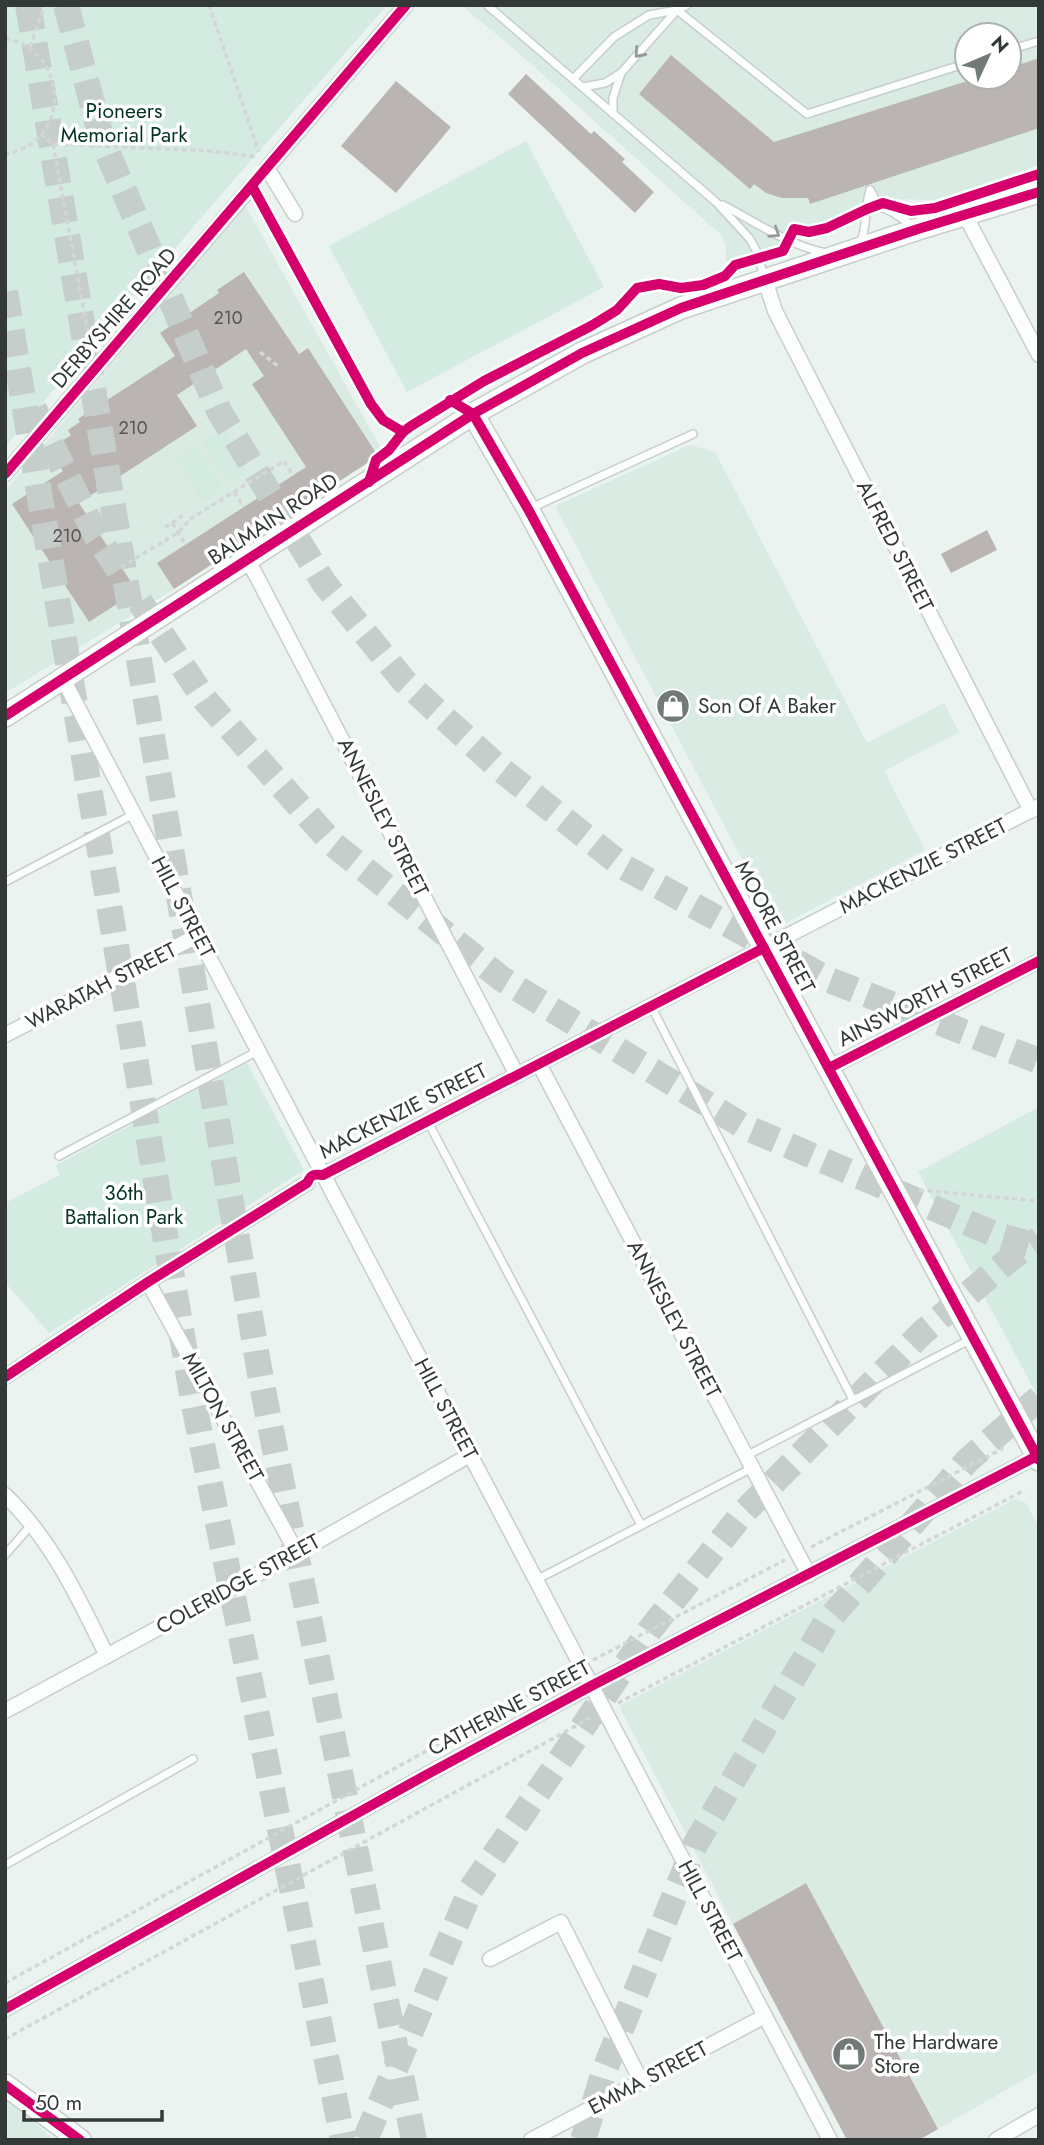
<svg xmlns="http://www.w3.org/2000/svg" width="1044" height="2145" font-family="Jost,sans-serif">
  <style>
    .built { fill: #d9ebe3; fill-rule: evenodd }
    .green { fill: #d4ebe1 }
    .building { fill: #bab5b2 }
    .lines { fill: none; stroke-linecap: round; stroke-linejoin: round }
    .highway-tunnel { stroke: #c5ceca; stroke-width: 26; stroke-dasharray: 26 13; stroke-linecap: butt }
    .lane-casing { stroke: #c7cecb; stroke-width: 10 }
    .street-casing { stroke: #c7cecb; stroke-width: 17 }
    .secondary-casing { stroke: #c7cecb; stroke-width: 24 }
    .path { stroke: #d4d6d6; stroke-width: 3.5; stroke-dasharray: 5 3.5; stroke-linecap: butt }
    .lane { stroke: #fcfdfd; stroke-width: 7 }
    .street { stroke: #fcfdfd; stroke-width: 14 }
    .secondary { stroke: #fcfdfd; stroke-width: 21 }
    .path-bridge { stroke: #d4d6d6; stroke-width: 3.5; stroke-dasharray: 5 3.5; stroke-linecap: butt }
    .cycleway-casing { stroke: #fff; stroke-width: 15 }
    .cycleway { stroke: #d6006c; stroke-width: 10 }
    .oneway { stroke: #979b9a }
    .labels { text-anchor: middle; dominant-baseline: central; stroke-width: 7; stroke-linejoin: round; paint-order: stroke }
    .number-label { font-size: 18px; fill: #545855 }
    .park-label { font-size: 21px; fill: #043324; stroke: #fff }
    .street-label { font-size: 21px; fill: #323936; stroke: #fff }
    .poi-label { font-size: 21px; fill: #323936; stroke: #fff; text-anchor: start }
  </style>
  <rect width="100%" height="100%" fill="#eaf3ef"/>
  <g class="built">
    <path d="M461 5H1039V165L937 200 887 199 814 227 793 224 782 245 726 262V244L720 234 521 55ZM967 35H1009V77H967Z"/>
    <path d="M245 205 379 445 378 456 174 589 5 693V491Z"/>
    <path d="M690 445 715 452 867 743 944 703 959 732 884 771 925 850 778 927 555 506Z"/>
    <path d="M1015 1499 1026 1503 1039 1527V2071L938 2129 806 1883 733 1924 619 1706Z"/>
    <path d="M5 2093 53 2140H5Z"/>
  </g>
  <g class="green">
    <path d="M5 5H387L212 205 5 447Z"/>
    <path d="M526 141 604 287 407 392 329 246Z"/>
    <path d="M223 429 250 471 229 484 202 442Z"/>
    <path d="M196 446 223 488 203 501 176 459Z"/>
    <path d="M247 1063 304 1170 49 1333 5 1282V1203L60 1175 56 1165Z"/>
    <path d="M1039 1107V1399L918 1172Z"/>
  </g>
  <g class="building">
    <path d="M671 55 774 142 980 77H1009V68L1039 58V128L810 204 808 198H782L766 193 754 184 750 189 639 94Z"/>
    <path d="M526 74 591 134 594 131 625 159 622 162 654 192 635 213 508 94Z"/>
    <path d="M396 81 451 127 396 193 341 146Z"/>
    <path d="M244 272 299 354 308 348 378 456 174 589 157 563 306 467 252 384 264 376 246 349 177 395 197 426 79 503 137 591 89 622 12 504 63 471 49 450 71 435 68 430 80 422 78 419 175 356 160 333 219 293 217 290Z"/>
    <path d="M987 530 997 550 951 573 941 554Z"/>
    <path d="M806 1883 938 2129 919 2140H847L733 1924Z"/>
  </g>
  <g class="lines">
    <g class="highway-tunnel">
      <path d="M28 5 261 1380 414 2140"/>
      <path d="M66 5 102 140 219 411 324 583 404 681 499 768 624 867 829 980 1039 1061"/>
      <path d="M5 292 193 1400 343 2140"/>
      <path d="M34 409 96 535 119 570"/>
      <path d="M140 602 205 700 334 845 502 979 743 1126 994 1234 1039 1247"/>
      <path d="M365 2140 471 1889 649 1631 743 1513 923 1332 1011 1258 1039 1239"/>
      <path d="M583 2140 605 2069 695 1845 825 1624 967 1461 1039 1398"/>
    </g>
    <g class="lane-casing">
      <g id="lane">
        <path d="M487 5 716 202 750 239 756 250 765 279"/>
        <path d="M1009 50 1039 41"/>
        <path d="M573 79 614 37 649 15 677 10 807 114 967 63"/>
        <path d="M583 87 605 83 621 73"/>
        <path d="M613 114V98L621 73 677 10 687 5"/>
        <path d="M870 190 874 197 875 205 892 212 912 225"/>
        <path d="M723 205C757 223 788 245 826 253"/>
        <path d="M860 244C868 226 864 208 870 190"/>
        <path d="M529 509 693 434"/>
        <path d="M5 882 134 814"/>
        <path d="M651 1006 853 1400"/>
        <path d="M428 1122 641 1525"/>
        <path d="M59 1156 258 1051"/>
        <path d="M746 1456 973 1338"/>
        <path d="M5 1555 32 1524"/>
        <path d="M536 1580 752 1468"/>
        <path d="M5 1865 193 1759"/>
      </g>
    </g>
    <g class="street-casing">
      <g id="street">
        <path d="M295 214 267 168 406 5"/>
        <path d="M965 215 1039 355"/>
        <path d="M765 280 775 311 1031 811"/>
        <path d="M5 474 252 186"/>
        <path d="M247 558 517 1075"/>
        <path d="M63 679 830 2140"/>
        <path d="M5 1035 197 936"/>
        <path d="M539 1064 809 1575"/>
        <path d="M829 1068 1039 961"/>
        <path d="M323 1175 1039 806"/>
        <path d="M148 1282 297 1553"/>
        <path d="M5 1377 148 1282 307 1183"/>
        <path d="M5 1495C52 1540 79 1599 107 1656"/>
        <path d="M5 1711 297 1553 470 1455"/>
        <path d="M490 1959 561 1922 641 2081"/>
        <path d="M5 2009 426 1775 591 1686 1039 1455"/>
        <path d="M531 2140 765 2016"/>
        <path d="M996 2140 1039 2115"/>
      </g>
    </g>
    <g class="secondary-casing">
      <g id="secondary">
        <path d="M473 414 528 509 1039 1460"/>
        <path d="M5 716 473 414 582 353 681 308 918 229 1039 192"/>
        <path d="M5 2085 80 2140"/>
      </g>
    </g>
    <g class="path">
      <path d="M209 5 259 152"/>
      <path d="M5 38C70 52 72 143 5 154"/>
      <path d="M30 47 45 5"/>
      <path d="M41 134 53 144 210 151 258 157"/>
      <path d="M53 144 91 349"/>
      <path d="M260 352 279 367"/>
      <path d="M234 492 244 507"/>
      <path d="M172 523 186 513"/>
      <path d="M165 527 172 523 186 545"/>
      <path d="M919 1190 1039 1201"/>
      <path d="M811 1547 1002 1449 1001 1443"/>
      <path d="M593 1660 785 1560"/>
      <path d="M618 1703 1025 1490"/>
      <path d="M5 1983 568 1673"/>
      <path d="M5 2039 592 1717"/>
    </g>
    <use href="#lane" class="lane"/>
    <use href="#street" class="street"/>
    <use href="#secondary" class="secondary"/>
    <path class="path-bridge" d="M121 567 178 533 190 519 284 461 293 475"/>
    <g class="cycleway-casing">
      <g id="cycleway">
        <path d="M252 186 371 404 383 420 403 432"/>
        <path d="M450 400 473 414 528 509 1039 1460"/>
        <path d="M5 474 406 5"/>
        <path d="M369 482 376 460 389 450 403 432 411 426 484 381 591 326 617 310 637 288 659 284 681 288 703 285 725 276 735 265 783 251 794 229 809 232 827 228 867 209 883 203 911 211 935 208 1039 174"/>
        <path d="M5 716 473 414 582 353 681 308 918 229 1039 192"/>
        <path d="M829 1068 1039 961"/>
        <path d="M5 1377 148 1282 307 1183C311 1174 314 1174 323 1175L764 948"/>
        <path d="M5 2009 426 1775 591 1686 1039 1455"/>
        <path d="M5 2085 80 2140"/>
      </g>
    </g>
    <use href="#cycleway" class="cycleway"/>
  </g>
  <defs><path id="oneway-chevron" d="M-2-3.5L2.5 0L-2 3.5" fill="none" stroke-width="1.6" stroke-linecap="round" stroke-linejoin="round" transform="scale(1.75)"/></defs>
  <g class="oneway">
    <use href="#oneway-chevron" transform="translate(639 53) rotate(132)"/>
    <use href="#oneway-chevron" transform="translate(775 233) rotate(33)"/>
  </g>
  <defs>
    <g id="shop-disc" transform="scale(1.75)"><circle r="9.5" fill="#727a77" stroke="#fff"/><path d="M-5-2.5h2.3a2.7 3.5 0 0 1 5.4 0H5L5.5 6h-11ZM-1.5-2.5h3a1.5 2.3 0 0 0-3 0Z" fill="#fff"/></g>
  </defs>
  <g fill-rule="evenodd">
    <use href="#shop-disc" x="673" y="706"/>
    <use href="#shop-disc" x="849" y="2054"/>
  </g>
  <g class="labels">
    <g class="number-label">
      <text x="228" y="318">210</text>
      <text x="133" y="428">210</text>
      <text x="67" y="536">210</text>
    </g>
    <g class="park-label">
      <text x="124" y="111">Pioneers<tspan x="124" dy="24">Memorial Park</tspan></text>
      <text x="124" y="1193">36th<tspan x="124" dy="24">Battalion Park</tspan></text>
    </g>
    <g class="street-label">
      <text transform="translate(114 318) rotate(-49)">DERBYSHIRE ROAD</text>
      <text transform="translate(273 519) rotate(-33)">BALMAIN ROAD</text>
      <text transform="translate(895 546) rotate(63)">ALFRED STREET</text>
      <text transform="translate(383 817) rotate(63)">ANNESLEY STREET</text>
      <text transform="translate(923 866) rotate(-27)">MACKENZIE STREET</text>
      <text transform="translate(183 907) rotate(62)">HILL STREET</text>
      <text transform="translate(775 927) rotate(62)">MOORE STREET</text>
      <text transform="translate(101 986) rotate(-27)">WARATAH STREET</text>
      <text transform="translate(925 997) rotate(-27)">AINSWORTH STREET</text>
      <text transform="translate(403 1111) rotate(-27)">MACKENZIE STREET</text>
      <text transform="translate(674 1319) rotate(62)">ANNESLEY STREET</text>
      <text transform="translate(446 1409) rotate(62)">HILL STREET</text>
      <text transform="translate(223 1417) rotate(61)">MILTON STREET</text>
      <text transform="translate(238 1584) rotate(-29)">COLERIDGE STREET</text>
      <text transform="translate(509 1708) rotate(-28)">CATHERINE STREET</text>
      <text transform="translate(710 1911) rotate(62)">HILL STREET</text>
      <text transform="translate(648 2078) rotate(-28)">EMMA STREET</text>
    </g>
    <g class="poi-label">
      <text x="698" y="706">Son Of A Baker</text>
      <text x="874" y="2042">The Hardware<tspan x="874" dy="24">Store</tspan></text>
    </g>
  </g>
  <rect width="1044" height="2145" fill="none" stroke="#323936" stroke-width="14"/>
  <g transform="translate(988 56) rotate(46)"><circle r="33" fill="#ffffff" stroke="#adb0af" stroke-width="2"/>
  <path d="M0-5L12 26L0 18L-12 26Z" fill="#727a77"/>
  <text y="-10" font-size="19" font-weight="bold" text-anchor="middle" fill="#323936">N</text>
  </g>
  <path d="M24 2110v10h138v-10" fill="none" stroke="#323936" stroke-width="3.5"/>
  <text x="35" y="2110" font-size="21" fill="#323936" stroke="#ffffff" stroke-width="5" paint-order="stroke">50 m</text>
</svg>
